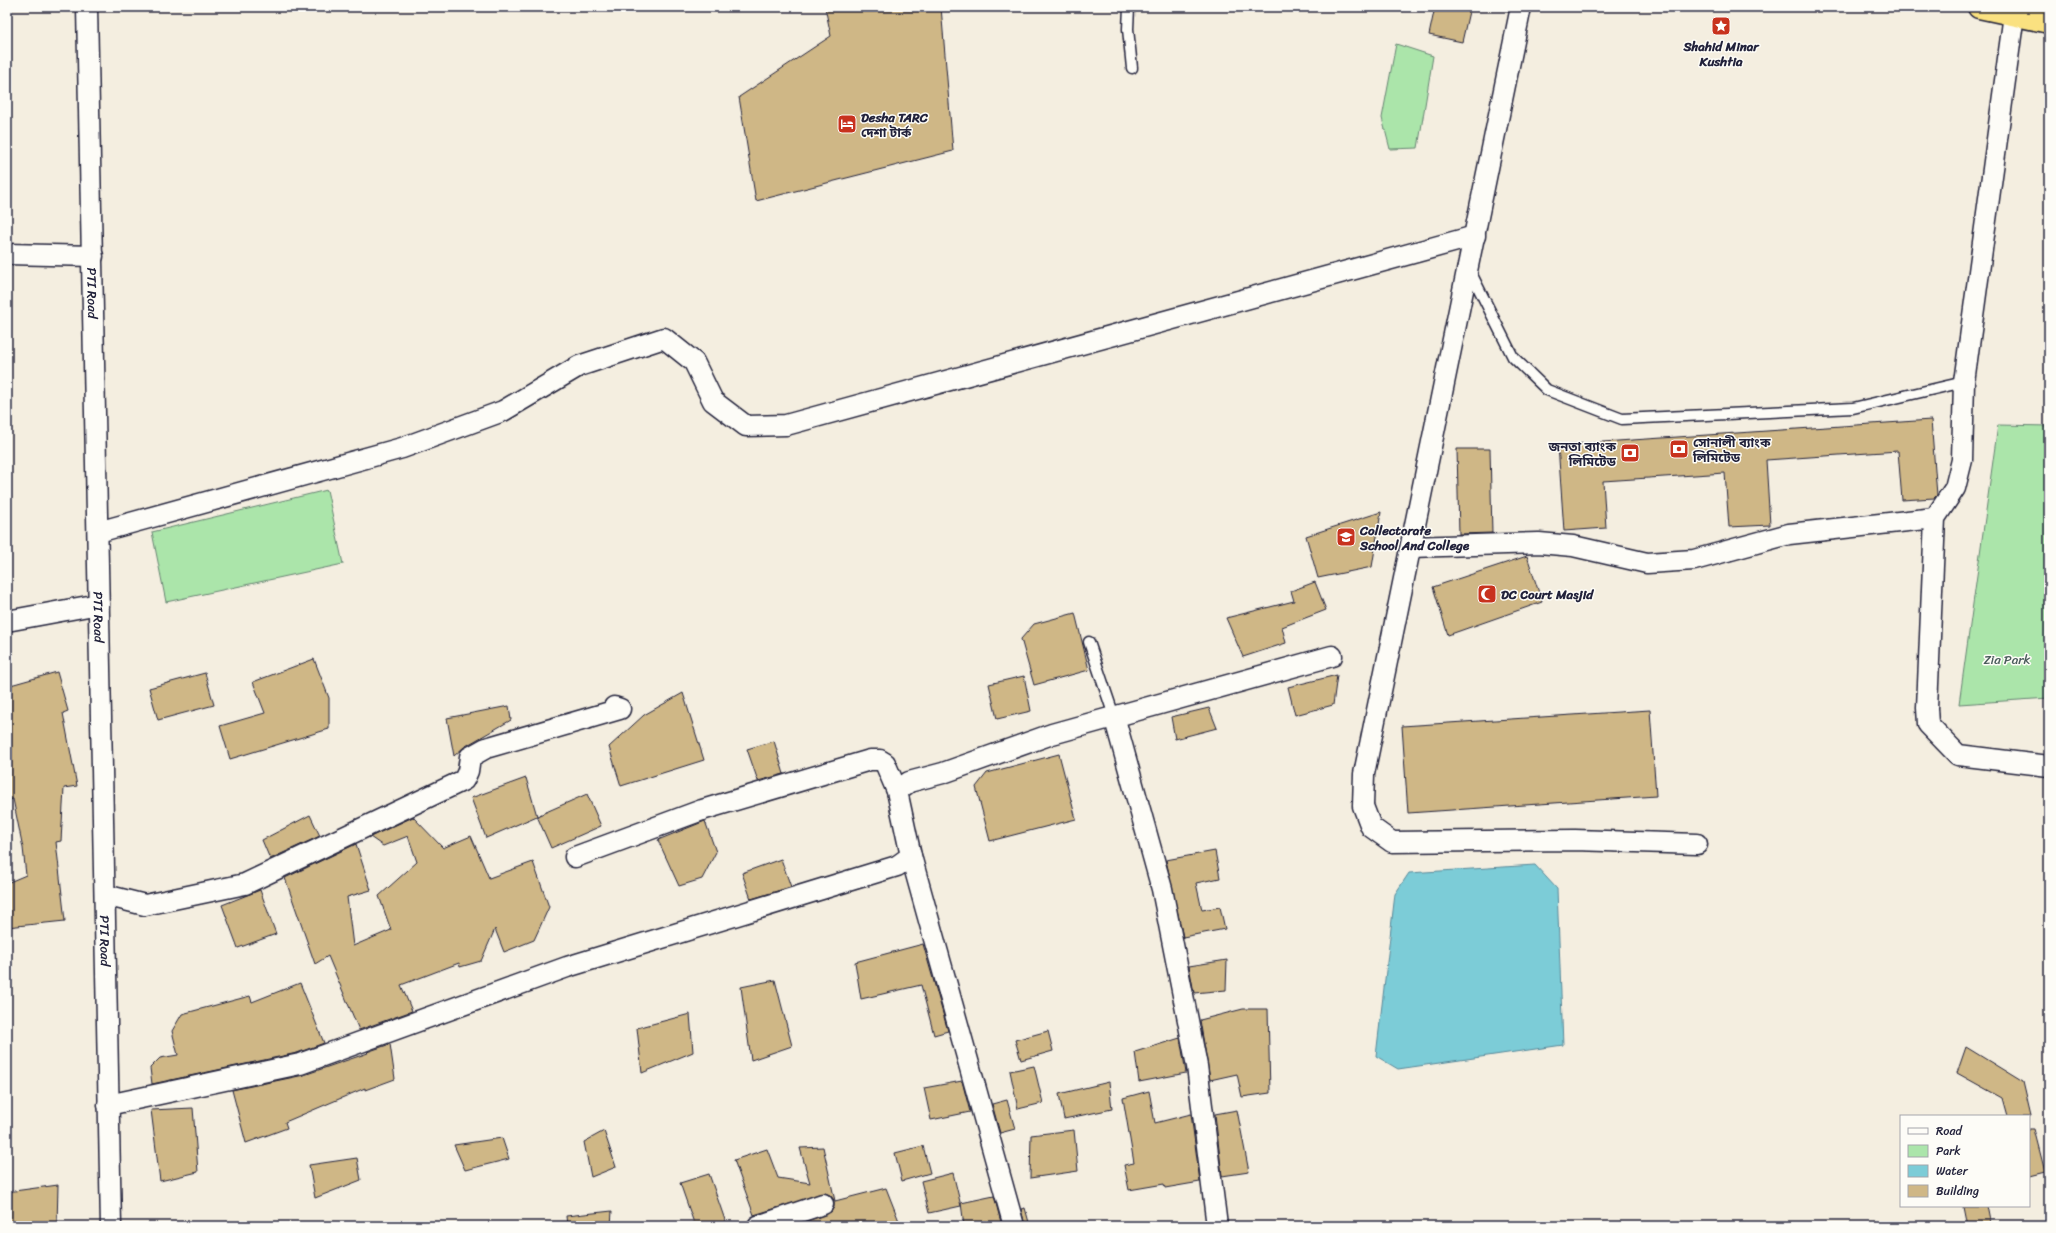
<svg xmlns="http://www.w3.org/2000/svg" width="2056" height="1233" font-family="Sriracha,'Noto Sans Bengali',sans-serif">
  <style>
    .green { fill: #abe5aa; stroke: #668472 }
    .water { fill: #7cccd7; stroke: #588899 }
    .building { fill: #cfb786; stroke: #22223b }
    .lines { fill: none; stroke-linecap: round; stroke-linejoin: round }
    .service-casing { stroke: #22223b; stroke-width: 13 }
    .minor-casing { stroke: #22223b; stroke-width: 23 }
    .trunk-casing { stroke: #22223b; stroke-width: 25 }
    .service { stroke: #fdfcf7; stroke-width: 10 }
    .minor { stroke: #fdfcf7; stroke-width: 20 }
    .trunk { stroke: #fae180; stroke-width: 22 }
    .labels { text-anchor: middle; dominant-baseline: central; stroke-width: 3; stroke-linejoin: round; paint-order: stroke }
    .poi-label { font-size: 13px; font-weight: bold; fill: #22223b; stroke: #fdfcf7; text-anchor: start }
    .street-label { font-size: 13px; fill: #22223b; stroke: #fdfcf7 }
    .park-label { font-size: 13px; fill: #4b5c5c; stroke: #fdfcf7 }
  </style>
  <rect width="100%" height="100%" fill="#f4eee0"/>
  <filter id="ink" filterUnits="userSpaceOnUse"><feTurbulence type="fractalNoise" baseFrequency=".025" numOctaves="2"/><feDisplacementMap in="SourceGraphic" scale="8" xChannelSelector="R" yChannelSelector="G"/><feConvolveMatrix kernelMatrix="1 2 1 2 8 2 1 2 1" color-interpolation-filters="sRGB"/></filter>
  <g filter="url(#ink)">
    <g class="green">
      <path d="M1396 44 1433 56 1418 148 1390 149 1382 118Z"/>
      <path d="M1998 425 2049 426V698L1959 704Z"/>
      <path d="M327 490 343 564 166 602 152 532Z"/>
    </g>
    <path class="water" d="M1535 865 1557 889 1563 1045 1398 1069 1376 1056 1395 894 1409 873Z"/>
    <g class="building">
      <path d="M825 7H941L953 151 756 201 739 97 831 36Z"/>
      <path d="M1435 7H1470L1462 42 1429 35Z"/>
      <path d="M1931 420 1937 495 1934 498 1902 500 1898 451 1766 460 1770 525 1729 527 1725 473 1603 481 1606 528 1564 531 1558 445Z"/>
      <path d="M1457 449H1490L1492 533 1459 534Z"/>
      <path d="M1381 512 1372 567 1318 578 1306 536Z"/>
      <path d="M1527 556 1542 602 1448 635 1433 587Z"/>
      <path d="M1315 582 1326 610 1282 627 1286 643 1243 657 1226 618 1294 601 1291 591Z"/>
      <path d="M1075 613 1089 670 1034 685 1021 639 1034 624Z"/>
      <path d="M314 659 329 698V729L230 759 220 726 265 713 253 682Z"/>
      <path d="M57 672 68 711 63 713 77 786 64 788 61 841 56 842 65 921 7 927V883L26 875 23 848 13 799 7 800V686Z"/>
      <path d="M205 673 214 705 158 720 149 688Z"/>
      <path d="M1337 675 1333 705 1295 715 1288 687Z"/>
      <path d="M1024 676 1031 711 997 719 989 684Z"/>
      <path d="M683 693 704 760 621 786 609 747 644 715Z"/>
      <path d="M509 706 511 720 464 747 454 756 447 718Z"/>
      <path d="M1209 708 1217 728 1175 739 1171 717Z"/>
      <path d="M1650 710 1656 796 1408 813 1402 726Z"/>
      <path d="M774 741 784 774 758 781 747 749Z"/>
      <path d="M1059 754 1076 819 990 841 976 787 987 773Z"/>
      <path d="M526 778 537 816 486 838 471 798Z"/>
      <path d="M587 794 601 826 551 848 537 816Z"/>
      <path d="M310 815 320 836 270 859 262 840Z"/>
      <path d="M413 817 443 848 471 836 489 878 533 862 549 907 534 940 504 952 495 929 481 961 460 967 459 963 401 985 412 1011 359 1030 328 956 315 964 285 878 356 844 371 890 347 897 353 946 391 930 379 896 417 862 408 836 383 846 370 837Z"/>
      <path d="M705 821 716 852 702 879 679 886 658 840Z"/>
      <path d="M1215 851 1220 878 1196 883 1202 910 1220 907 1225 929 1183 937 1166 860Z"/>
      <path d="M781 859 791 887 751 899 742 873Z"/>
      <path d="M260 890 276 934 238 948 222 905Z"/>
      <path d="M923 944 948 1031 934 1035 921 985 861 999 855 962Z"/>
      <path d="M1227 960 1226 990 1194 993 1189 966Z"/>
      <path d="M775 980 792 1046 751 1060 741 987Z"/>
      <path d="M300 983 324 1043 297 1053 152 1084 150 1068 160 1058 178 1055 172 1031 182 1014 250 996 252 1002Z"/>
      <path d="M1243 1009H1268L1270 1093 1242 1097 1237 1074 1210 1080 1200 1020Z"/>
      <path d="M690 1014 693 1052 642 1073 637 1028Z"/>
      <path d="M1048 1031 1053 1051 1021 1060 1015 1040Z"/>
      <path d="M1180 1038 1186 1073 1139 1082 1135 1052Z"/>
      <path d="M390 1044 395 1079 365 1090V1088L285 1122 287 1128 246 1143 232 1090 304 1075 368 1053 367 1052Z"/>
      <path d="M1966 1047 2023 1082 2031 1116H2007L2002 1098 1957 1073Z"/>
      <path d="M1034 1066 1043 1103 1018 1109 1010 1071Z"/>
      <path d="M962 1081 970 1112 931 1120 924 1088Z"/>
      <path d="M1109 1082 1112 1109 1064 1119 1059 1094Z"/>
      <path d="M1149 1091 1155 1123 1191 1114 1200 1182 1165 1188 1164 1184 1129 1190 1124 1165 1134 1163 1123 1098Z"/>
      <path d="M1007 1100 1015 1129 1000 1133 992 1104Z"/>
      <path d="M193 1108 198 1172 160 1181 151 1110Z"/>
      <path d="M1237 1110 1249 1172 1222 1176 1215 1114Z"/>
      <path d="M2029 1129H2034L2045 1172 2029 1176Z"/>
      <path d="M1074 1130 1078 1171 1030 1178 1031 1135Z"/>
      <path d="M604 1131 616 1167 591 1177 584 1142Z"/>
      <path d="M502 1138 509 1159 465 1170 454 1145Z"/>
      <path d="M923 1146 930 1173 902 1181 895 1153Z"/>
      <path d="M823 1147 835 1201 886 1188 899 1221 887 1226H794L831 1212 834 1207V1200L830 1195 825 1193 754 1215 734 1160 767 1149 778 1178 810 1183 800 1148Z"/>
      <path d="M357 1158 361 1180 315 1198 309 1165Z"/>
      <path d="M953 1173 961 1206 929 1213 921 1181Z"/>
      <path d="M709 1174 726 1223 716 1226H695L680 1183Z"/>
      <path d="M58 1185 57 1226H7V1192Z"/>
      <path d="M994 1196 1002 1226H964L961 1203Z"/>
      <path d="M1963 1206H1988L1992 1226H1967Z"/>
      <path d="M1025 1208 1030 1226H1025L1021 1209Z"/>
      <path d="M612 1211 611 1226H567L566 1216Z"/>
    </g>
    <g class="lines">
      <g class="service-casing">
        <g id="service">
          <path d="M1129 7 1128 29 1132 68"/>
          <path d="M1469 269 1513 357 1547 390 1622 419 1853 408 1964 382"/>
          <path d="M1089 642 1114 716"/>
        </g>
      </g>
      <g class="minor-casing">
        <g id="minor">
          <path id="s1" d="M87 7 111 1226"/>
          <path d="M1521 7 1364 774 1363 806 1371 827 1392 842 1575 840 1697 844"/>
          <path d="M2015 7 1964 382 1962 460 1955 488 1935 518 1927 708 1928 724 1958 755 2049 766"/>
          <path d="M7 254 93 256"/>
          <path d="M98 532 402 448 503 411 579 366 664 338 694 362 713 401 746 426 786 425 1475 236"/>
          <path d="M1411 547 1539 543 1573 546 1647 563 1694 560 1789 534 1935 518"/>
          <path d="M7 621 99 604"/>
          <path d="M1114 716 1162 889 1197 1066 1217 1226"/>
          <path d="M911 856 1014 1226"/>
          <path d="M575 857 702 810 870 760H880L885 763 897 791"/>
          <path d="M105 895 145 905 245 884 464 780 468 771 470 757 486 748 620 709 614 707"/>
          <path d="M108 1105 300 1064 567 967 897 866 911 856 897 791 909 782 943 773 1052 734 1332 656"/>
          <path d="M758 1226 823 1204"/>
        </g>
      </g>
      <g class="trunk-casing">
        <path id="trunk" d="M1979 7 2049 22"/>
      </g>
      <use href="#service" class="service"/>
      <use href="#minor" class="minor"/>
      <use href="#trunk" class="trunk"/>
    </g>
  </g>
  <defs>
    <g id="sight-square" transform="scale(1)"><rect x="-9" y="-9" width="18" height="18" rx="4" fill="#c8321e" stroke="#fdfcf7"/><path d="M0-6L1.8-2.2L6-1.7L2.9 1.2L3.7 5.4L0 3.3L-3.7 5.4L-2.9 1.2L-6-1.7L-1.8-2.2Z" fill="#fff"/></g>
    <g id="hotel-square" transform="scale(1)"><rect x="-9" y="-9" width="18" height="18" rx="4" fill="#c8321e" stroke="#fdfcf7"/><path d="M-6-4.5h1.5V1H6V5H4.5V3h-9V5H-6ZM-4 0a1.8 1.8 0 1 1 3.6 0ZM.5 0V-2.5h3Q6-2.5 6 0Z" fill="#fff"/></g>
    <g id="bank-square" transform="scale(1)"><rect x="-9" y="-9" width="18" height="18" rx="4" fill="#c8321e" stroke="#fdfcf7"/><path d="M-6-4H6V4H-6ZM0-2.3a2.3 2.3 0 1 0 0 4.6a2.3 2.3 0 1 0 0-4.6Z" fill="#fff"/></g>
    <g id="school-square" transform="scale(1)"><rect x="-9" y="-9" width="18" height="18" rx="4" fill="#c8321e" stroke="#fdfcf7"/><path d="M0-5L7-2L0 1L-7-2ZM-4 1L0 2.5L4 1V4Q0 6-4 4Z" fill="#fff"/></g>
    <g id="mosque-square" transform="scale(1)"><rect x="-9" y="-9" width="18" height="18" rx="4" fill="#c8321e" stroke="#fdfcf7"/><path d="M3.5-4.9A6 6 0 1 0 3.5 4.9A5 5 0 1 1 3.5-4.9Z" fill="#fff"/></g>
  </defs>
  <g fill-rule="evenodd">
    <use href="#sight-square" x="1721" y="26"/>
    <use href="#hotel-square" x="847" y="124"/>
    <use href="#bank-square" x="1679" y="449"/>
    <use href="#bank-square" x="1630" y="453"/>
    <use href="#school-square" x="1346" y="537"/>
    <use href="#mosque-square" x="1487" y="594"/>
  </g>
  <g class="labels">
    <g class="poi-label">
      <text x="1721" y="46" text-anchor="middle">Shahid Minar<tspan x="1721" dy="15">Kushtia</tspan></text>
      <text x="861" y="117">Desha TARC<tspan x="861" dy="15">দেশা টার্ক</tspan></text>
      <text x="1693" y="442">সোনালী ব্যাংক<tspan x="1693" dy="15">লিমিটেড</tspan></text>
      <text x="1616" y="446" text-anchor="end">জনতা ব্যাংক<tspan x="1616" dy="15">লিমিটেড</tspan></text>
      <text x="1360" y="530">Collectorate<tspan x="1360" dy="15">School And College</tspan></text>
      <text x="1501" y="594">DC Court Masjid</text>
    </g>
    <g class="street-label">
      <text stroke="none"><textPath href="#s1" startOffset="286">PTI Road</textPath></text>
      <text stroke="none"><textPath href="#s1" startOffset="610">PTI Road</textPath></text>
      <text stroke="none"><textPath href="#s1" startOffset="934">PTI Road</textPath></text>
    </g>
    <g class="park-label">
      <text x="2007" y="659">Zia Park</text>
    </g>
  </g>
  <rect width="2056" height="1233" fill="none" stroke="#fdfcf7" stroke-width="24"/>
  <rect x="12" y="12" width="2032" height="1209" fill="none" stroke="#22223b" stroke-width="1.5" filter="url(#ink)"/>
  <rect x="1900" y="1115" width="130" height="92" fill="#fdfcf7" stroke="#a5a5ac"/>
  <rect x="1908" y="1128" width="20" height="6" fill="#fdfcf7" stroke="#a5a5ac"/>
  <text x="1936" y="1135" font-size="12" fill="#22223b">Road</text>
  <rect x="1908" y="1145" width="20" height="12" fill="#abe5aa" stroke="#a5a5ac"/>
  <text x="1936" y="1155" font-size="12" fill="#22223b">Park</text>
  <rect x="1908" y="1165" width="20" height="12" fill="#7cccd7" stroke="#a5a5ac"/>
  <text x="1936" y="1175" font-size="12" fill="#22223b">Water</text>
  <rect x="1908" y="1185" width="20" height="12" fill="#cfb786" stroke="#a5a5ac"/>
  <text x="1936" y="1195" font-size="12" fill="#22223b">Building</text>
</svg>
